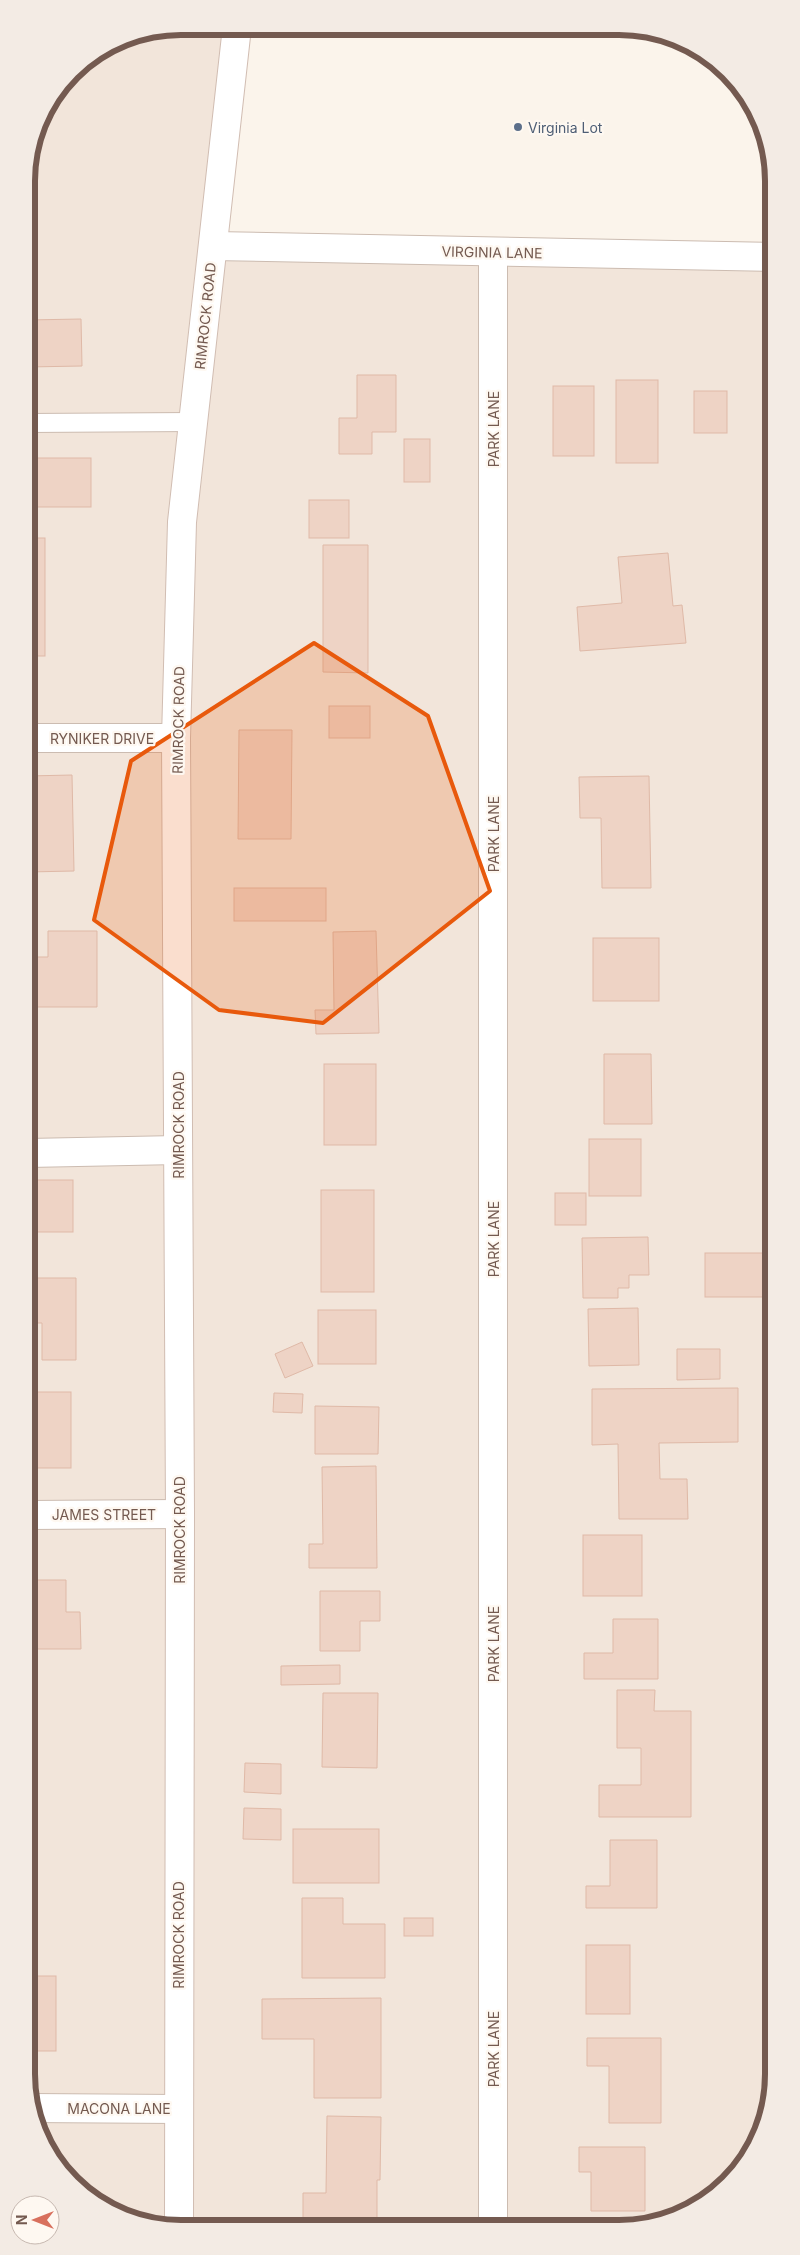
<svg xmlns="http://www.w3.org/2000/svg" width="800" height="2255" font-family="Inter,sans-serif">
  <style>
    .residential { fill: #f2e5da }
    .building { fill: #eed3c5; stroke: #dfb9a7 }
    .lines { fill: none; stroke-linecap: round; stroke-linejoin: round }
    .service-casing { stroke: #ccbcb1; stroke-width: 20 }
    .minor-casing { stroke: #ccbcb1; stroke-width: 30 }
    .tertiary-casing { stroke: #ccbcb1; stroke-width: 30 }
    .secondary-casing { stroke: #d1bdb2; stroke-width: 30 }
    .service { stroke: #fff; stroke-width: 18 }
    .minor { stroke: #fff; stroke-width: 28 }
    .tertiary { stroke: #fff; stroke-width: 28 }
    .secondary { stroke: #fff; stroke-width: 28 }
    .marked { fill: #e8590c; fill-opacity: 0.2; stroke: #e8590c; stroke-width: 4; stroke-linejoin: round }
    .service-dot { fill: #5c6f8a; stroke: #fef8f1; stroke-width: 2 }
    .labels { text-anchor: middle; dominant-baseline: central; stroke-width: 4.5; stroke-linejoin: round; paint-order: stroke }
    .service-label { font-size: 14px; fill: #4e5e75; stroke: #fef8f1; text-anchor: start }
    .street-label { font-size: 14px; fill: #745a50; stroke: #fef8f1 }
    .rim { fill: none; stroke: #745a50; stroke-width: 6 }
  </style>
  <rect width="100%" height="100%" fill="#fbf4eb"/>
  <path class="residential" d="M181 26 243 27 213 246 771 257 773 2084 762 2133 736 2176 697 2208 649 2226H151L112 2213 72 2184 47 2151 29 2104 27 171 42 113 79 65 122 38Z"/>
  <g class="building">
    <path d="M81 319 82 366 27 367V320Z"/>
    <path d="M357 375H396V432H372V454H339V418H357Z"/>
    <rect x="616" y="380" width="42" height="83"/>
    <rect x="553" y="386" width="41" height="70"/>
    <rect x="694" y="391" width="33" height="42"/>
    <rect x="404" y="439" width="26" height="43"/>
    <rect x="27" y="458" width="64" height="49"/>
    <rect x="309" y="500" width="40" height="38"/>
    <rect x="27" y="538" width="18" height="118"/>
    <path d="M323 545H368V673L323 672Z"/>
    <path d="M668 553 673 606 682 605 686 643 580 651 577 607 622 603 618 557Z"/>
    <path d="M765 561H771V593H764Z"/>
    <rect x="329" y="706" width="41" height="32"/>
    <path d="M239 730H292L291 839H238Z"/>
    <path d="M72 775 74 871 28 872 27 776Z"/>
    <path d="M649 776 651 888H602L601 818H580L579 777Z"/>
    <rect x="234" y="888" width="92" height="33"/>
    <path d="M48 931H97V1007H28V957H48Z"/>
    <path d="M376 931 379 1033 316 1034 315 1010H334L333 932Z"/>
    <rect x="593" y="938" width="66" height="63"/>
    <path d="M604 1054H651L652 1124H604Z"/>
    <rect x="324" y="1064" width="52" height="81"/>
    <rect x="589" y="1139" width="52" height="57"/>
    <rect x="28" y="1180" width="45" height="52"/>
    <rect x="321" y="1190" width="53" height="102"/>
    <rect x="555" y="1193" width="31" height="32"/>
    <path d="M648 1237 649 1275H629V1288H618V1298H583L582 1238Z"/>
    <rect x="705" y="1253" width="63" height="44"/>
    <path d="M28 1278H76V1360H42V1323H28Z"/>
    <path d="M638 1308 639 1365 589 1366 588 1309Z"/>
    <rect x="318" y="1310" width="58" height="54"/>
    <path d="M302 1342 313 1366 285 1378 275 1354Z"/>
    <path d="M677 1349H720V1379L677 1380Z"/>
    <path d="M738 1388V1442L659 1443 660 1479H687L688 1519H619L618 1444 592 1445V1389Z"/>
    <rect x="28" y="1392" width="43" height="76"/>
    <path d="M274 1393 303 1394 302 1413 273 1412Z"/>
    <path d="M315 1406 379 1407 378 1454H315Z"/>
    <path d="M376 1466 377 1568H309V1544H323L322 1467Z"/>
    <rect x="583" y="1535" width="59" height="61"/>
    <path d="M29 1580H66V1612H80L81 1649H29Z"/>
    <path d="M320 1591H380V1621H360V1651H320Z"/>
    <path d="M613 1619H658V1679H584V1653H613Z"/>
    <path d="M340 1665V1684L281 1685V1666Z"/>
    <path d="M617 1690H655L654 1711H691V1817H599V1785H641V1748H617Z"/>
    <path d="M323 1693H378L377 1768 322 1767Z"/>
    <path d="M245 1763 281 1764V1794L244 1792Z"/>
    <path d="M244 1808 281 1809V1840L243 1839Z"/>
    <rect x="293" y="1829" width="86" height="54"/>
    <path d="M610 1840H657V1908H586V1886H610Z"/>
    <path d="M302 1898H343V1924H385V1978H302Z"/>
    <rect x="404" y="1918" width="29" height="18"/>
    <rect x="586" y="1945" width="44" height="69"/>
    <rect x="29" y="1976" width="27" height="75"/>
    <path d="M381 1998V2098H314V2039H262V1999Z"/>
    <path d="M587 2038H661V2123H609V2066H587Z"/>
    <path d="M327 2116 381 2117 380 2180H377V2226H303V2193H326Z"/>
    <path d="M579 2147H645V2211H591V2172H579Z"/>
    <path d="M46 2148H56V2164L47 2151Z"/>
    <path d="M574 2221H619V2226H575Z"/>
  </g>
  <g class="lines">
    <g class="service-casing">
      <path id="service" d="M27 423 194 422"/>
    </g>
    <g class="minor-casing">
      <g id="minor">
        <path d="M493 252V2226"/>
        <path d="M27 738H176"/>
        <path d="M28 1153 178 1150"/>
        <path d="M28 1515 180 1514"/>
        <path d="M30 2108 178 2109"/>
      </g>
    </g>
    <g class="tertiary-casing">
      <path id="tertiary" d="M213 246 771 257"/>
    </g>
    <g class="secondary-casing">
      <path id="secondary" d="M179 2226 180 1514 176 738 182 522 237 27"/>
    </g>
    <use href="#service" class="service"/>
    <use href="#minor" class="minor"/>
    <use href="#tertiary" class="tertiary"/>
    <use href="#secondary" class="secondary"/>
  </g>
  <path class="marked" d="M314 643 428 716 490 891 323 1023 219 1010 94 920 131 761Z"/>
  <circle class="service-dot" cx="518" cy="127" r="5"/>
  <g class="labels">
    <g class="service-label">
      <text x="528" y="127">Virginia Lot</text>
    </g>
    <g class="street-label">
      <text transform="translate(492 252) rotate(1)">VIRGINIA LANE</text>
      <text transform="translate(205 316) rotate(-84)">RIMROCK ROAD</text>
      <text transform="translate(493 429) rotate(-90)">PARK LANE</text>
      <text transform="translate(178 720) rotate(-89)">RIMROCK ROAD</text>
      <text x="102" y="738">RYNIKER DRIVE</text>
      <text transform="translate(493 834) rotate(-90)">PARK LANE</text>
      <text transform="translate(178 1125) rotate(-90)">RIMROCK ROAD</text>
      <text transform="translate(493 1239) rotate(-90)">PARK LANE</text>
      <text x="104" y="1514">JAMES STREET</text>
      <text transform="translate(179 1530) rotate(-90)">RIMROCK ROAD</text>
      <text transform="translate(493 1644) rotate(-90)">PARK LANE</text>
      <text transform="translate(178 1935) rotate(-90)">RIMROCK ROAD</text>
      <text transform="translate(493 2049) rotate(-90)">PARK LANE</text>
      <text x="119" y="2108">MACONA LANE</text>
    </g>
  </g>
  <path d="M0 0H800V2255H0ZM181 35H619A146 146 0 0 1 765 181V2074A146 146 0 0 1 619 2220H181A146 146 0 0 1 35 2074V181A146 146 0 0 1 181 35Z" fill="#f3ebe4" fill-rule="evenodd"/>
  <path class="rim" d="M181 35H619A146 146 0 0 1 765 181V2074A146 146 0 0 1 619 2220H181A146 146 0 0 1 35 2074V181A146 146 0 0 1 181 35Z"/>
  <g transform="translate(35 2220) rotate(270)"><circle r="24" fill="#fef8f1" stroke="#c7b9b1"/>
  <path d="M0-4L9 19L0 12L-9 19Z" fill="#d8705d"/>
  <text y="-8" font-size="14" font-weight="bold" text-anchor="middle" fill="#745a50">N</text>
  </g>
</svg>
